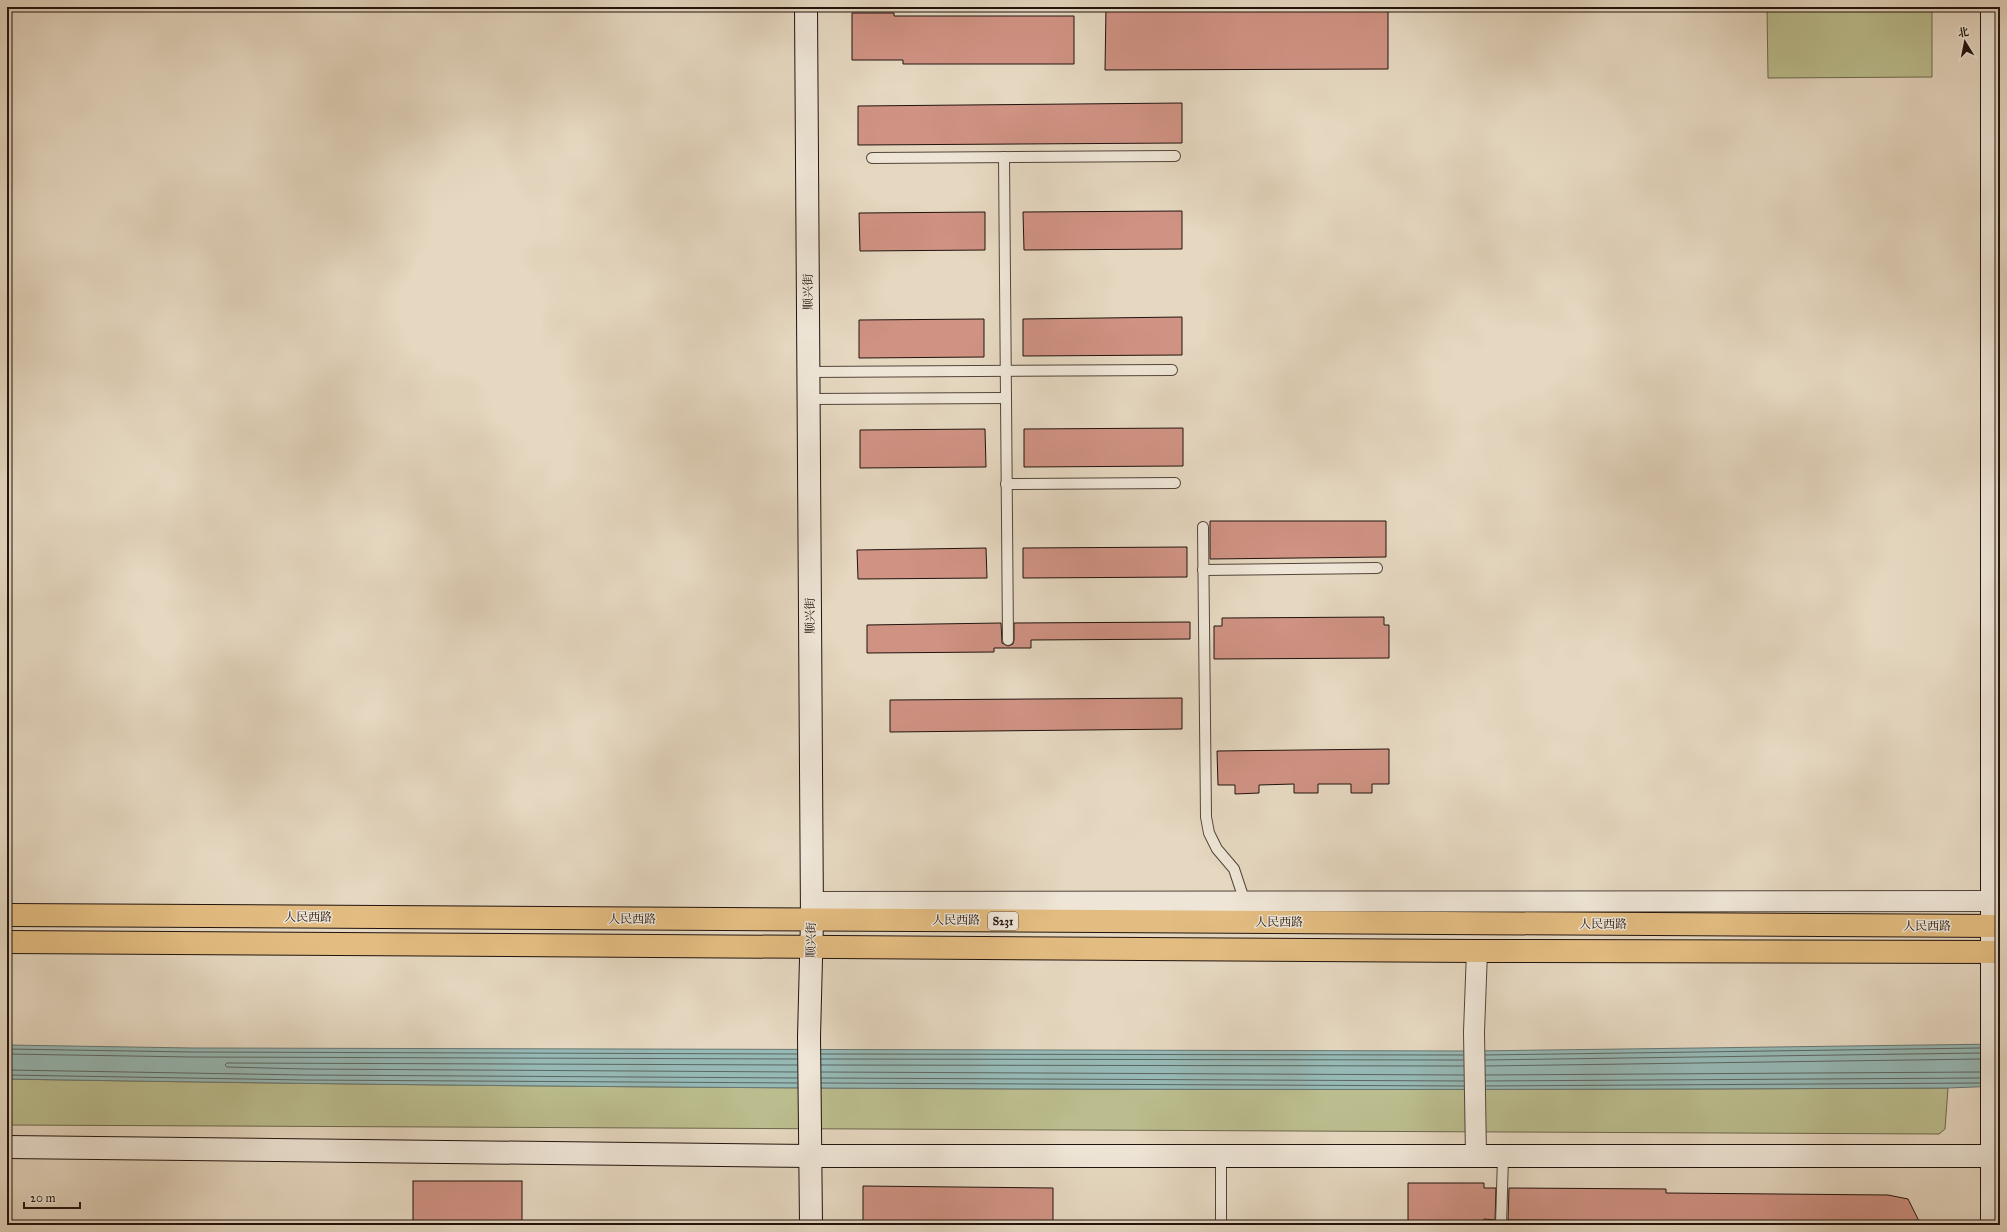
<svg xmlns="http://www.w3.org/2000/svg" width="2007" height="1232" font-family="'IM FELL Great Primer','Noto Serif SC',serif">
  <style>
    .green { fill: #bbbd8e; stroke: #6e684e }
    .water { fill: #96b9b6; stroke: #687773 }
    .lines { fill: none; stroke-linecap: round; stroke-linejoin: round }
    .shore { stroke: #5c6662; stroke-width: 1 }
    .building { fill: #cf9283; stroke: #22140e }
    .lane-casing { stroke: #53453a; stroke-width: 12 }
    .street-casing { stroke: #53453a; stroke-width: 22 }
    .secondary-casing { stroke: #22140e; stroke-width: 24 }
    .primary-casing { stroke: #22140e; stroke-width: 24 }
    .lane { stroke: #eee5d6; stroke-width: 10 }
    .street { stroke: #eee5d6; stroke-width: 20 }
    .secondary { stroke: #eee5d6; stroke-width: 22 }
    .primary { stroke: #e2bc80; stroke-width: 22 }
    .labels { text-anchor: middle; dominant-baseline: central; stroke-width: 3; stroke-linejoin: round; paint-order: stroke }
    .shield { fill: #eee5d6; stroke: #5f534a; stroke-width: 1 }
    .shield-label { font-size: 11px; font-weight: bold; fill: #22140e }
    .street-label { font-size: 12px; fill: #22140e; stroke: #eee5d6 }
  </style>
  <rect width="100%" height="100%" fill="#e5d7c0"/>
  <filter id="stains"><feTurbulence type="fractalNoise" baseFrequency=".005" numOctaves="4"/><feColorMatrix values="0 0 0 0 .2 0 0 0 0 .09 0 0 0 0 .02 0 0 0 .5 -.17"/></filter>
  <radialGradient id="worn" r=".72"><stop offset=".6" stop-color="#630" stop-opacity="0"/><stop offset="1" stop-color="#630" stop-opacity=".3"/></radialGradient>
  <g class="green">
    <path d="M1767 7H1932V77L1768 78Z"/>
    <path d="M7 1079C654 1090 1301 1091 1948 1088L1945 1129 1939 1134 7 1125Z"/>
  </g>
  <path class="water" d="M2000 1044V1086L1948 1088C1301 1091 654 1090 7 1079V1045L192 1048 1473 1051Z"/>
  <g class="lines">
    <g class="shore">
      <path d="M7 1049 192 1052 797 1054"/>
      <path d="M7 1054 192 1057 797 1059"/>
      <path d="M821 1054 1463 1055"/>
      <path d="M1485 1055 1980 1048"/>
      <path d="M821 1059 1463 1060"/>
      <path d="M1485 1060 1980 1053"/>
      <path d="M797 1065 227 1063 225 1065 227 1067 305 1069 797 1072"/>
      <path d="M821 1065 1464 1066"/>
      <path d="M1486 1066 1980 1059"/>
      <path d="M7 1070 305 1075 797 1078"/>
      <path d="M821 1072 1464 1075"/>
      <path d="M7 1075 305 1080 797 1083"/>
      <path d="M1486 1075 1980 1072"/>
      <path d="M821 1078 1464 1081"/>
      <path d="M1486 1081 1980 1078"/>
      <path d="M821 1083 1464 1086"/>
      <path d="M1486 1086 1980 1083"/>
    </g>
  </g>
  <g class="building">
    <path d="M1106 7H1388V69L1105 70Z"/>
    <path d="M852 13H894V16H1074V64H903V60H852Z"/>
    <path d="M1182 103V143L858 145V106Z"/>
    <path d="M1182 211V249L1024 250 1023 212Z"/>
    <path d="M985 212V250L860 251 859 213Z"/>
    <path d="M1182 317V355L1023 356V319Z"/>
    <path d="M984 319V357L859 358V320Z"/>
    <path d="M1183 428V466L1024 467V429Z"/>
    <path d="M985 429 986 467 860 468V430Z"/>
    <path d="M1210 521H1386V557L1210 559Z"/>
    <path d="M1187 547V577L1023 578V548Z"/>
    <path d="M986 548 987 578 858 579 857 550Z"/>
    <path d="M1384 617V625H1389V658L1214 659V626H1222V618Z"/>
    <path d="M1190 622V639L1031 640V648H994V652L867 653V625L1001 623 1002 643 1008 646 1013 644 1014 640V623Z"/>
    <path d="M1182 698V729L890 732V700Z"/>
    <path d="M1389 749V784H1372V793H1351V784H1318V793H1294V784L1259 785V793L1235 794V785H1218L1217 751Z"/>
    <rect x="413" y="1181" width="109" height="41"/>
    <path d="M1408 1183H1484V1188H1496L1495 1220 1484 1219V1225L1408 1224Z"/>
    <path d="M863 1186 1053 1188V1225H863Z"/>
    <path d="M1509 1188 1666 1189V1193L1888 1195 1908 1199 1921 1225H1688V1221L1508 1220Z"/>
  </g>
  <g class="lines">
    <g class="lane-casing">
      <g id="lane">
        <path d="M1004 157 1008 640"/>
        <path d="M872 158 1175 156"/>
        <path d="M808 372 1172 370"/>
        <path d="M809 399 1006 398"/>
        <path d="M1006 484 1175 483"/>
        <path d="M1203 527 1206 817 1209 833 1217 849 1234 869 1242 893V905"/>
        <path d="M1203 570 1377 568"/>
        <path d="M1221 1225V1157"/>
        <path d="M1501 1225 1503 1157"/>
      </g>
    </g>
    <g class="street-casing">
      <g id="street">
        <path d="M812 902 2000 901"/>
        <path d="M1476 1156 1474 1032 1477 951"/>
      </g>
    </g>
    <g class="secondary-casing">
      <g id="secondary">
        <path d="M806 7 812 920 809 1037 811 1225"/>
        <path d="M1992 7V1225"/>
        <path d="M7 1147 810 1156H2000"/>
      </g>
    </g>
    <g class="primary-casing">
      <g id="primary">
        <path d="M7 915 2000 926"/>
        <path d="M7 942 1477 951 2000 952"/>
      </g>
    </g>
    <use href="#lane" class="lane"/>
    <use href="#street" class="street"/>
    <use href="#secondary" class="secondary"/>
    <use href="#primary" class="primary"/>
  </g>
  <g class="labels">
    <rect class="shield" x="988" y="912" width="30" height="18" rx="3"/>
    <g class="shield-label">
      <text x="1003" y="921">S231</text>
    </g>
    <g class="street-label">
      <text transform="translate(808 292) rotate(-90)">顺兴街</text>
      <text transform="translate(810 616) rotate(-90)">顺兴街</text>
      <text x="308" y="917">人民西路</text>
      <text x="632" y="919">人民西路</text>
      <text x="956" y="920">人民西路</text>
      <text x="1279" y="922">人民西路</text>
      <text x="1603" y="924">人民西路</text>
      <text x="1927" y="926">人民西路</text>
      <text transform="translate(811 940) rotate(-89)">顺兴街</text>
    </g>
  </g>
  <rect width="2007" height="1232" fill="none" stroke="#e5d7c0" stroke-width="24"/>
  <rect x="8" y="8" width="1991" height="1216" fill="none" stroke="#22140e" stroke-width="2"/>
  <rect x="12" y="12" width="1983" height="1208" fill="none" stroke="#22140e"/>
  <g transform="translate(1965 42) rotate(350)" stroke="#eee5d6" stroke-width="3" paint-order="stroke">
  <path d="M0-3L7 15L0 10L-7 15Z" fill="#22140e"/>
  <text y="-6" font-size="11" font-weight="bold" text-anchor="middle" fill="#22140e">北</text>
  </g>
  <path d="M24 1202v6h56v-6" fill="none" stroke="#22140e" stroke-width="2"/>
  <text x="30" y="1202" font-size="12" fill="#22140e" stroke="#eee5d6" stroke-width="3" paint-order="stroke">20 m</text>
  <rect width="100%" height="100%" filter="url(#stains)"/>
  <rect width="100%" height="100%" fill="url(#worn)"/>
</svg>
